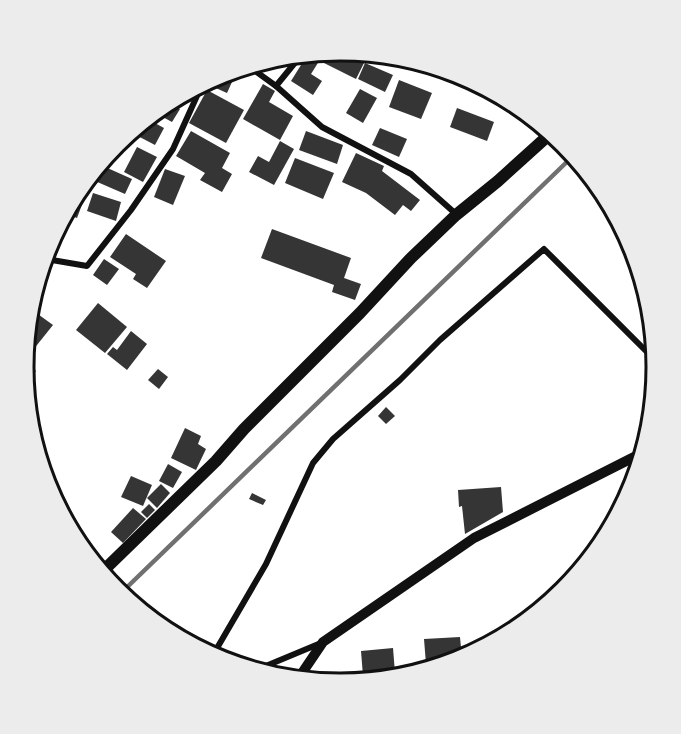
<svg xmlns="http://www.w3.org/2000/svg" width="681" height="734" font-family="Cabin,sans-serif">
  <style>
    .building { fill: #353535 }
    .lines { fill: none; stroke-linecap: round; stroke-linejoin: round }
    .minor { stroke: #111; stroke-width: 6 }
    .tertiary { stroke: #111; stroke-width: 10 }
    .secondary { stroke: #111; stroke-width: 12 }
    .rail { stroke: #707070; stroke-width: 4.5 }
    .rim { fill: none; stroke: #111; stroke-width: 3 }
  </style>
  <rect width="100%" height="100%" fill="#fff"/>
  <g class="building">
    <path d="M341 51 365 61 356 79 322 62 326 53Z"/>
    <path d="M316 55 321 58 311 74 322 81 313 95 291 81 306 57Z"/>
    <path d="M365 63 393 75 385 92 358 79Z"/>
    <path d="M237 71 227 93 209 85 210 81 220 74Z"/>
    <path d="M399 80 432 93 421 119 389 107Z"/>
    <path d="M263 84 275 91 269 102 293 116 280 140 243 119Z"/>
    <path d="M360 89 377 98 363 123 346 113Z"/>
    <path d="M207 90 244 110 226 143 189 123Z"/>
    <path d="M173 105 180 109 172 122 159 115Z"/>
    <path d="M457 108 494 122 487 141 450 127Z"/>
    <path d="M151 121 164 128 155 145 132 133Z"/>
    <path d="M380 128 407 139 399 157 372 145Z"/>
    <path d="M191 131 230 153 222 168 232 174 222 192 200 180 205 173 176 156Z"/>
    <path d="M306 131 343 145 337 164 299 150Z"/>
    <path d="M280 141 294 149 274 185 249 172 258 156 269 162Z"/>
    <path d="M137 147 157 157 143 182 124 172Z"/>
    <path d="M356 153 384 166 382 171 420 200 411 211 403 205 395 215 366 193 342 182Z"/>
    <path d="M295 158 334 173 323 199 285 183Z"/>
    <path d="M103 166 132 179 125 194 95 181Z"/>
    <path d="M165 169 185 176 173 205 154 197Z"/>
    <path d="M90 183 77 218 69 215 83 193Z"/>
    <path d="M93 193 121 202 116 221 87 211Z"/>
    <path d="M272 229 351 258 344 278 361 284 355 300 332 292 334 285 261 258Z"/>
    <path d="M126 234 166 261 147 288 133 279 136 274 110 257Z"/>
    <path d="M55 236H57L53 250 48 249Z"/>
    <path d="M104 259 119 269 107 285 93 275Z"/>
    <path d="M98 303 127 327 105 353 76 330Z"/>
    <path d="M35 312 53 325 33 350 28 347Z"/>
    <path d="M131 331 147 344 127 370 107 354 113 347 117 350Z"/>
    <path d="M25 363 36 371 27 382 24 367Z"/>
    <path d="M158 369 168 377 159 389 148 380Z"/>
    <path d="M386 407 395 416 386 424 378 416Z"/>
    <path d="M185 428 201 436 198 444 206 449 196 470 171 458Z"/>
    <path d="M168 464 182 472 173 488 159 481Z"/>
    <path d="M131 476 152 485 143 506 121 497Z"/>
    <path d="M161 484 170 493 157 508 147 498Z"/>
    <path d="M501 487 503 512 465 534 462 506 459 507 458 490Z"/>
    <path d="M252 493 266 500 263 505 249 499Z"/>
    <path d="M149 504 155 510 147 518 141 512Z"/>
    <path d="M133 508 146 519 123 543 111 532Z"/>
    <path d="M460 637 462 659 426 664 424 639Z"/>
    <path d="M393 648 395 673 363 676 361 651Z"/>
  </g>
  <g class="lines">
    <g class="minor">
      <path d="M251 68 276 86 322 127 411 174 456 214"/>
      <path d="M276 86 298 59"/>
      <path d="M46 259 87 266 131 210 173 149 201 87"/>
      <path d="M213 655 266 564 313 463 333 439 400 380 440 340 544 249 656 361"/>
      <path d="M261 668 321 643"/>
    </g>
    <path class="tertiary" d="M300 676 323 642 474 538 640 454"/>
    <path class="secondary" d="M103 571 216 461 244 429 360 313 411 258 456 215 498 181 550 134"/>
    <path class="rail" d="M121 593 573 156"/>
  </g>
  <path d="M0 0H681V734H0ZM34 367a306 306 0 1 1 612 0a306 306 0 1 1-612 0Z" fill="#ececec" fill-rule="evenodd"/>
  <path class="rim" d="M34 367a306 306 0 1 1 612 0a306 306 0 1 1-612 0Z"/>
</svg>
